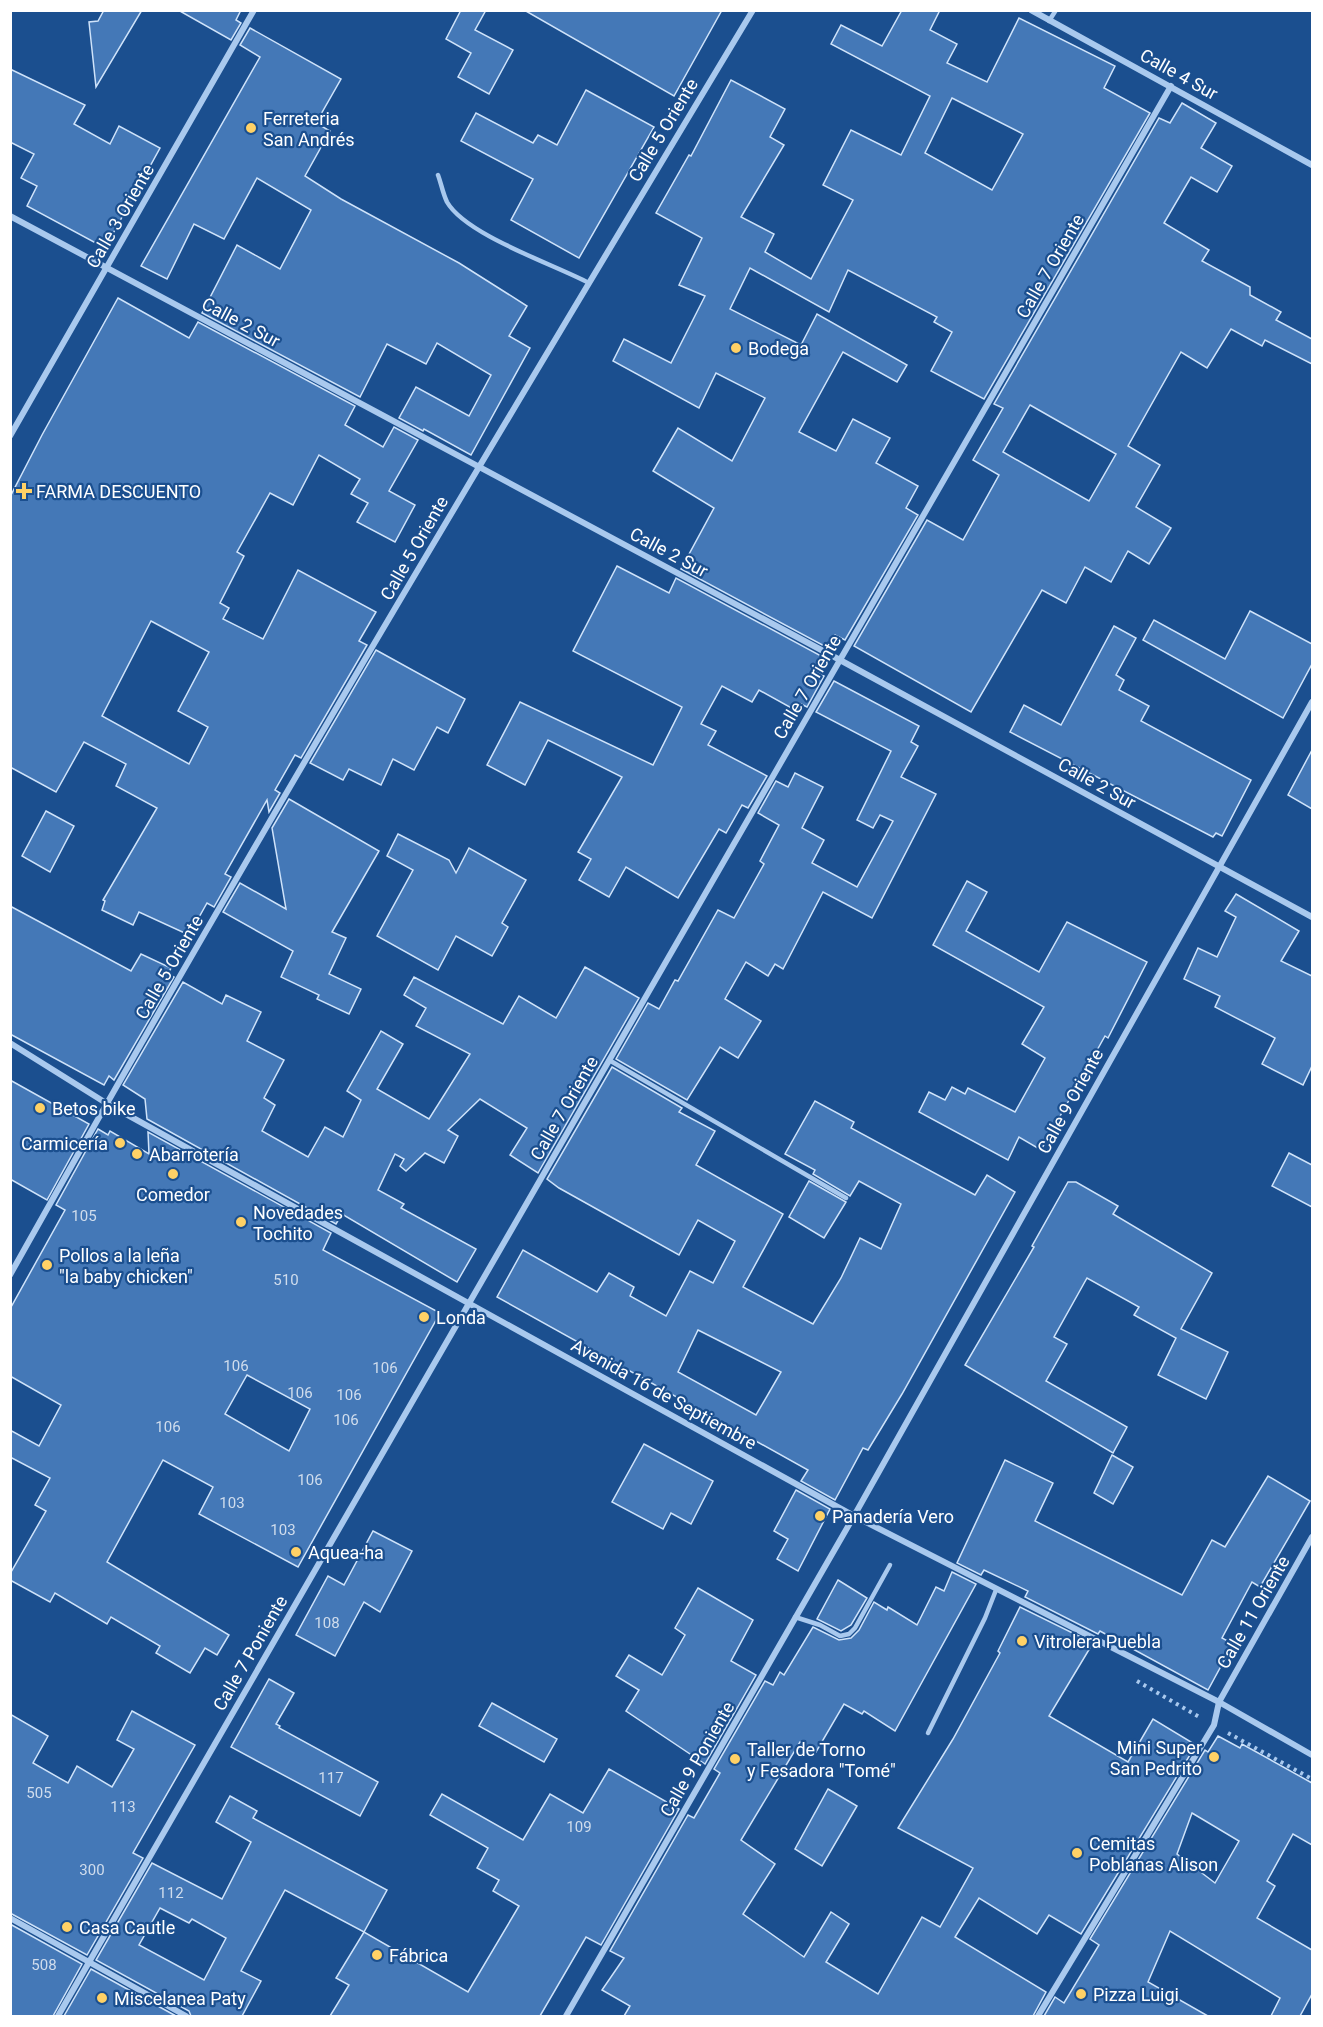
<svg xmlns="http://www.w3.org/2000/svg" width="1323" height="2027" font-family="Roboto,sans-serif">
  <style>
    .building { fill: #4478b7; stroke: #cfe3fa; stroke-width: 1.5; fill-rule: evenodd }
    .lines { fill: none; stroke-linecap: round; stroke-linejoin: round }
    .path { stroke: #a9c9ee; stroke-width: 4; stroke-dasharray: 3 4.5; stroke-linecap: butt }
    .lane { stroke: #a9c9ee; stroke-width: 4.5 }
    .street { stroke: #a9c9ee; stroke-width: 6 }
    .poi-dot { fill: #ffd166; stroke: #1b4f8f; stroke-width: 2 }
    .labels { text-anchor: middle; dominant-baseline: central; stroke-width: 4.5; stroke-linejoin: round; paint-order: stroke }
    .number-label { font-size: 15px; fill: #d0dded }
    .street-label { font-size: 18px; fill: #fff; stroke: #1b4f8f }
    .poi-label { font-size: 18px; fill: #fff; stroke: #1b4f8f; text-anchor: start }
  </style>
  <rect width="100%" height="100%" fill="#1b4f8f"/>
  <g class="building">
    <path d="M104 10H142L96 87 89 22 98 21Z"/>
    <path d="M178 10H241L236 20 241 23 231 40Z"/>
    <path d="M461 10H486L475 30 513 50 489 94 458 77 471 53 446 39Z"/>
    <path d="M524 10H722L674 96Z"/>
    <path d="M902 10H940L930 30 957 44 947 63 987 82 1019 18 1115 66 1104 88 1150 113 984 399 931 371 952 332 934 322 937 317 848 270 829 312 750 268 730 309 801 345 817 314 907 365 897 382 843 352 799 432 836 451 853 419 890 438 876 463 918 486 906 508 918 515 845 640 835 635 828 648 681 569 714 508 653 471 678 428 732 461 765 398 716 373 699 408 613 361 624 339 671 363 705 296 679 285 702 238 656 213 689 155 691 156 731 80 785 109 770 137 784 145 741 217 774 234 765 252 811 279 853 200 823 185 851 130 901 155 930 96 831 44 841 25 882 46ZM952 98 1023 134 992 190 925 153Z"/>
    <path d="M250 28 341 79 316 123 330 131 305 176 341 199 459 263 527 306 509 336 530 348 471 455 424 429 423 431 399 418 416 387 469 416 491 375 437 343 426 364 387 344 360 397 202 313 237 245 280 269 311 210 257 178 224 239 194 224 167 279 141 266 260 57 240 45Z"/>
    <path d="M10 69 85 105 74 124 110 144 119 126 160 148 105 248 27 206 37 186 21 178 34 154 10 142Z"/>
    <path d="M586 90 654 127 579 258 511 220 533 179 461 141 476 113 533 143 538 135 557 145Z"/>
    <path d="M1182 103 1216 123 1201 148 1232 166 1217 192 1191 177 1164 223 1209 250 1202 261 1250 287V295L1281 312 1276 320 1312 339V364L1265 340 1262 346 1231 329 1207 368 1181 352 1128 446 1160 465 1136 507 1171 528 1149 564 1128 551 1111 582 1085 567 1066 603 1042 590 971 712 854 646 927 520 963 540 999 475 973 460 1003 408 994 404 1159 118 1170 123ZM1030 405 1116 454 1089 501 1003 452Z"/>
    <path d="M118 298 189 338 198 322 355 406 345 425 383 447 394 427 418 440 389 491 415 505 395 542 357 522 368 503 351 494 360 479 319 455 293 505 270 493 237 552 244 556 220 603 229 608 223 619 263 639 298 570 376 612 359 641 367 645 301 758 295 755 275 790 280 793 269 812 267 800 225 874 231 877 214 907 207 903 189 935 139 912 133 925 102 910 105 901 103 900 157 808 116 786 126 764 84 742 56 792 10 767V497L42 435ZM151 621 209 652 178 711 208 727 189 764 102 716Z"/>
    <path d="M617 566 669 593 676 578 823 657 816 672 824 676 807 707 799 703 795 710 759 690 752 702 722 686 701 724 716 731 708 745 767 776 748 808 742 805 726 833 719 829 678 898 626 867 609 897 579 880 591 859 578 852 622 777 548 740 525 785 487 765 520 702 653 765 682 707 573 651Z"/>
    <path d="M1250 611 1312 644V664L1283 718 1143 640 1154 620 1225 659Z"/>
    <path d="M1114 626 1136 638 1116 675 1124 680 1119 690 1149 706 1141 721 1251 780 1222 836 1216 833 1213 837 1010 732 1024 705 1061 725Z"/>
    <path d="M376 650 465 699 448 733 437 727 414 770 393 759 381 785 349 769 343 780 310 763Z"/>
    <path d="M834 681 919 726 911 742 918 746 901 777 936 794 872 918 823 892 783 969 775 964 768 976 746 962 725 999 761 1021 738 1058 720 1047 687 1100 616 1059 648 1003 659 1009 675 980 678 981 718 910 734 918 764 864 760 861 779 825 758 813 776 781 788 787 795 773 823 787 802 828 824 840 812 863 857 887 893 821 880 815 873 828 857 820 891 751 816 712Z"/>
    <path d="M1312 750V809L1288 795Z"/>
    <path d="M289 799 379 851 332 932 346 938 329 974 361 989 349 1014 317 999 319 995 281 977 293 951 223 912 240 883 286 909 272 828Z"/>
    <path d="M46 811 74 826 50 872 22 856Z"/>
    <path d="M398 834 449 860 456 873 469 848 526 880 502 923 508 927 492 956 456 936 438 970 377 936 413 870 387 856Z"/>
    <path d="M967 881 987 892 966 931 1039 972 1067 922 1147 962 1108 1038 1105 1036 1041 1150 1019 1137 1008 1160 919 1112 929 1092 945 1100 952 1087 965 1094 968 1088 1015 1112 1045 1058 1022 1044 1044 1007 933 945Z"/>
    <path d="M1236 894 1299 931 1281 961 1312 976V1066L1303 1085 1262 1064 1275 1038 1215 1007 1220 996 1184 979 1198 948 1217 957 1236 917 1225 911Z"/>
    <path d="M10 906 131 971 141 954 171 968 168 974 174 977 114 1080 109 1076 104 1085 10 1034Z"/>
    <path d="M585 967 639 998 538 1173 510 1155 527 1128 480 1099 448 1130 458 1136 444 1163 425 1153 406 1171 400 1166 404 1159 395 1154 378 1190 404 1204 401 1208 476 1249 457 1282 342 1214 336 1224 147 1119 145 1099 123 1085 183 982 222 1004 226 995 261 1012 247 1041 284 1060 264 1098 275 1105 262 1131 308 1157 325 1127 343 1137 361 1100 347 1091 381 1031 403 1044 377 1089 429 1119 470 1054 416 1026 426 1008 404 995 414 977 503 1024 519 996 556 1018Z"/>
    <path d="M612 1067 682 1108 679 1112 715 1131 696 1165 783 1214 743 1287 813 1324 841 1278 860 1238 881 1249 901 1204 859 1181 850 1196 813 1174 815 1170 785 1154 815 1101 854 1122 851 1128 975 1195 987 1175 1015 1192 902 1394 868 1450 863 1448 835 1500 801 1481 808 1470 497 1297 523 1250 597 1292 609 1273 634 1287 630 1296 666 1316 690 1271 713 1283 735 1241 698 1220 679 1255 559 1188 547 1179ZM698 1330 781 1372 756 1415 678 1372Z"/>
    <path d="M10 1080 89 1124 47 1200 10 1179Z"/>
    <path d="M98 1129 108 1135 110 1131 149 1154 148 1132 331 1233 323 1250 440 1313 298 1567 199 1514 213 1487 163 1460 107 1562 229 1635 217 1655 205 1648 190 1673 156 1653 160 1646 111 1617 107 1624 55 1593 50 1602 10 1580V1574L46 1511 35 1505 50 1478 10 1457V1430L39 1446 61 1405 10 1376V1309L65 1210 56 1205ZM247 1375 310 1409 289 1451 225 1414Z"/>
    <path d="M1289 1153 1312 1165V1207L1272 1186Z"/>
    <path d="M809 1181 846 1202 824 1238 789 1217Z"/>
    <path d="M1068 1182H1076L1118 1206 1113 1214 1212 1273 1181 1329 1228 1352 1206 1399 1158 1375 1176 1338 1134 1315 1139 1307 1087 1278 1054 1337 1067 1344 1046 1381 1127 1427 1113 1453 965 1365 1034 1247 1032 1246Z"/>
    <path d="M644 1444 713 1481 691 1524 671 1513 663 1529 612 1502Z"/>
    <path d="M1112 1455 1133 1467 1113 1504 1094 1493Z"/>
    <path d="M1005 1460 1053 1483 1035 1521 1182 1595 1212 1540 1225 1547 1268 1476 1310 1501 1260 1587 1252 1582 1222 1638 1233 1644 1208 1690 1100 1631 1098 1634 1025 1597 1028 1591 984 1570 981 1575 957 1563Z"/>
    <path d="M796 1490 830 1509 798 1571 777 1559 788 1539 774 1531Z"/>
    <path d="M373 1531 412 1551 380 1612 364 1602 335 1656 296 1635 328 1576 344 1585Z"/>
    <path d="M952 1572 976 1584 895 1731 864 1711 862 1714 844 1704 816 1752 800 1742 741 1840 775 1864 743 1914 804 1957 831 1912 849 1924 826 1962 878 1994 922 1917 940 1927 973 1868 898 1828 953 1739 1000 1653 998 1651 1020 1607 1093 1643 1049 1716 1128 1762 1153 1719 1196 1745 1081 1934 1049 1915 1037 1934 979 1898 955 1937 1046 1992 1033 2016H624L630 2006 602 1990 624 1958 610 1951 688 1815 694 1818 720 1773 714 1769 765 1681 773 1685 780 1672 784 1675 813 1627 839 1640 851 1638 859 1630 874 1602 887 1610 888 1607 917 1625 936 1587 944 1591Z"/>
    <path d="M838 1580 867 1598 851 1625 841 1631 817 1619Z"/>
    <path d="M698 1588 753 1620 731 1661 756 1675 705 1764 626 1711 639 1690 616 1676 629 1655 662 1675 685 1635 675 1628Z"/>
    <path d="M269 1679 294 1693 276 1724 280 1726 279 1728 378 1782 360 1816 231 1747Z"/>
    <path d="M492 1703 557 1739 544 1762 479 1726Z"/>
    <path d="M132 1711 195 1745 133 1853 143 1858 87 1955 10 1913V1714L48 1736 33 1763 68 1783 77 1766 112 1787 134 1749 117 1740Z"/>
    <path d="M1218 1736 1240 1748 1242 1744 1312 1783V1845L1293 1834 1267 1881 1275 1886 1257 1918 1312 1950V1994L1300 2016H1271L1280 1998 1170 1931 1148 1982 1208 2016H1044L1055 1997 1064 2003 1099 1945 1090 1939 1205 1750 1208 1752ZM1192 1813 1239 1841 1215 1883 1177 1854Z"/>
    <path d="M609 1769 679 1809 601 1945 586 1937 540 2016H330L349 1985 336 1978 364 1932 468 1992 519 1906 493 1891 499 1880 477 1868 488 1848 430 1815 442 1794 523 1840 550 1794 583 1813Z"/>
    <path d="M828 1789 857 1806 822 1866 795 1849Z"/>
    <path d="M230 1796 257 1811 253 1818 387 1890 364 1932 285 1890 241 1971 261 1981 242 2016H191L189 2011 96 1960 152 1863 222 1899 251 1842 216 1822ZM160 1908 189 1923 192 1919 226 1938 204 1980 139 1945Z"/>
    <path d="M10 1924 82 1964 53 2016H10Z"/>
    <path d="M91 1969 176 2016H64Z"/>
  </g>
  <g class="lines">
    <g class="path">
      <path d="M1137 1681 1201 1718"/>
      <path d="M1228 1733 1312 1779"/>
    </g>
    <g class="lane">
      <path d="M1049 21 1056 10"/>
      <path d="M438 175C441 183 443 194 447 202 466 235 553 264 589 283"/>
      <path d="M609 1060 846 1198"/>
      <path d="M795 1617 820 1625 840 1636 849 1634 855 1628 890 1565"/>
      <path d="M928 1733 985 1618 996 1590"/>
    </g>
    <g class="street">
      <path d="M1031 10 1312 165"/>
      <path d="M10 216 840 660 1312 917"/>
      <path d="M10 436 254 10"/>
      <path d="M10 1043 106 1103 854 1516 1219 1702 1312 1755"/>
      <path d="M10 1275C249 848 501 429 753 10"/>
      <path d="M10 1918 186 2016"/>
      <path d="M58 2016 1171 86"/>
      <path d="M566 2016 854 1516 1312 702"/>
      <path d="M1038 2016 1214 1725 1219 1702 1312 1537"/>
    </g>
  </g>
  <g class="poi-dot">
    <circle cx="251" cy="128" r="6"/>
    <circle cx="736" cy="348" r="6"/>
    <path d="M21 482h6v6h6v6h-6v6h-6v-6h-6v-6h6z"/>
    <circle cx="40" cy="1108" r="6"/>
    <circle cx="120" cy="1143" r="6"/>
    <circle cx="137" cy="1154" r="6"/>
    <circle cx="173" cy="1174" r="6"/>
    <circle cx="241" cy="1222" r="6"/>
    <circle cx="47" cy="1265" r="6"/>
    <circle cx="424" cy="1317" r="6"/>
    <circle cx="820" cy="1516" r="6"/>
    <circle cx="296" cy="1552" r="6"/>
    <circle cx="1022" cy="1641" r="6"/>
    <circle cx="1214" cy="1757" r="6"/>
    <circle cx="735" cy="1759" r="6"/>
    <circle cx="1077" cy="1853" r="6"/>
    <circle cx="67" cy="1927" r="6"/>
    <circle cx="377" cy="1955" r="6"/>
    <circle cx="1081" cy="1994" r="6"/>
    <circle cx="102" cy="1998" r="6"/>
  </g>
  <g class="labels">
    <g class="number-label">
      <text x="84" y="1216">105</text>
      <text x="286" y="1280">510</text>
      <text x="236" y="1366">106</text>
      <text x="385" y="1368">106</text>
      <text x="300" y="1393">106</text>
      <text x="349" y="1395">106</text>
      <text x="346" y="1420">106</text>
      <text x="168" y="1427">106</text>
      <text x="310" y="1480">106</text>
      <text x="232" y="1503">103</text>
      <text x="283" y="1530">103</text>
      <text x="327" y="1623">108</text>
      <text x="331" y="1778">117</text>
      <text x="39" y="1793">505</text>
      <text x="123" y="1807">113</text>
      <text x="579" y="1827">109</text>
      <text x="92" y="1870">300</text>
      <text x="171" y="1893">112</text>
      <text x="44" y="1965">508</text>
    </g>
    <g class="street-label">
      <text transform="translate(1179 74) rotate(29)">Calle 4 Sur</text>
      <text transform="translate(663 130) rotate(-59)">Calle 5 Oriente</text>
      <text transform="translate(120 216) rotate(-60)">Calle 3 Oriente</text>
      <text transform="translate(1050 266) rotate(-60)">Calle 7 Oriente</text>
      <text transform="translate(241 322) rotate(28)">Calle 2 Sur</text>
      <text transform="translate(414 548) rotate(-60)">Calle 5 Oriente</text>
      <text transform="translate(669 552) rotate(28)">Calle 2 Sur</text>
      <text transform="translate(807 687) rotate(-60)">Calle 7 Oriente</text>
      <text transform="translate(1097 783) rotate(29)">Calle 2 Sur</text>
      <text transform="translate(169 967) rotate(-60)">Calle 5 Oriente</text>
      <text transform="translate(1070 1101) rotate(-61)">Calle 9 Oriente</text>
      <text transform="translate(564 1108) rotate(-60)">Calle 7 Oriente</text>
      <text transform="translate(664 1394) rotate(29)">Avenida 16 de Septiembre</text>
      <text transform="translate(1253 1612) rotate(-60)">Calle 11 Oriente</text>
      <text transform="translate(250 1653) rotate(-60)">Calle 7 Poniente</text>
      <text transform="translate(697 1759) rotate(-60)">Calle 9 Poniente</text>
    </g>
    <g class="poi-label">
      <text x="263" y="118">Ferreteria<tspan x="263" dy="21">San Andrés</tspan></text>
      <text x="748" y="348">Bodega</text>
      <text x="36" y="491">FARMA DESCUENTO</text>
      <text x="52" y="1108">Betos bike</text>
      <text x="108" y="1143" text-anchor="end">Carmicería</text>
      <text x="149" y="1154">Abarrotería</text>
      <text x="173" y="1194" text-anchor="middle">Comedor</text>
      <text x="253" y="1212">Novedades<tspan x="253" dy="21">Tochito</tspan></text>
      <text x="59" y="1255">Pollos a la leña<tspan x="59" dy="21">"la baby chicken"</tspan></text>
      <text x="436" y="1317">Londa</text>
      <text x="832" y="1516">Panadería Vero</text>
      <text x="308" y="1552">Aquea-ha</text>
      <text x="1034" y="1641">Vitrolera Puebla</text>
      <text x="1202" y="1747" text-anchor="end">Mini Super<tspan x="1202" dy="21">San Pedrito</tspan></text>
      <text x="747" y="1749">Taller de Torno<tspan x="747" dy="21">y Fesadora "Tomé"</tspan></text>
      <text x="1089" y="1843">Cemitas<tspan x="1089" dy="21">Poblanas Alison</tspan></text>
      <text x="79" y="1927">Casa Cautle</text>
      <text x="389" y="1955">Fábrica</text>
      <text x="1093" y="1994">Pizza Luigi</text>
      <text x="114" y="1998">Miscelanea Paty</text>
    </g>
  </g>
  <rect width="1323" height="2027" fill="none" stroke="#ffffff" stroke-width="24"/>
</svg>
